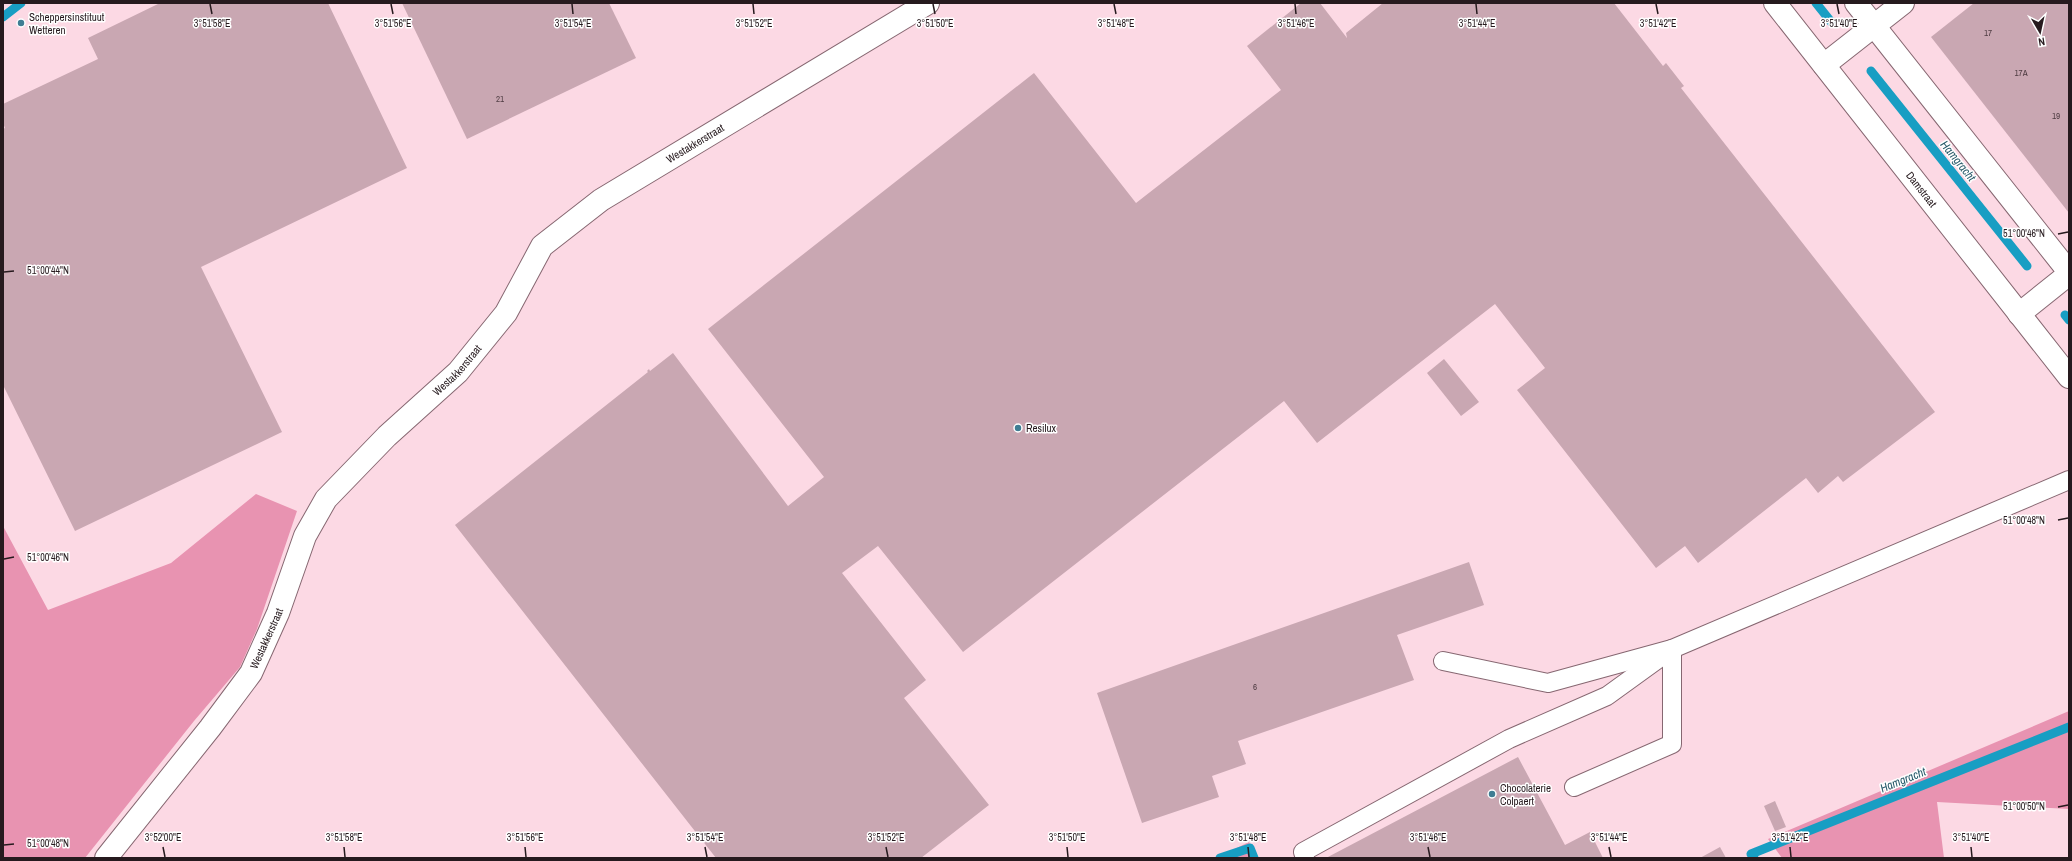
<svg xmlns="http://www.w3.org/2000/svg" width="2072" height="861" font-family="'Archivo Narrow',sans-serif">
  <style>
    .green { fill: #e893b1 }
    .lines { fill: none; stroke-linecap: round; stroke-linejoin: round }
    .stream { stroke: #189ec3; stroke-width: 9 }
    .building { fill: #c9a7b2 }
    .lane-casing { stroke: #866771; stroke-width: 20 }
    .street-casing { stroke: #866771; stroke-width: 24 }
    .lane { stroke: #fff; stroke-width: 18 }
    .street { stroke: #fff; stroke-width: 22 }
    .ticks { fill: none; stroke: #261a1e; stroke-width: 1.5 }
    .poi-dot { fill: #3f7d93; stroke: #fff; stroke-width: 1.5 }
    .labels { text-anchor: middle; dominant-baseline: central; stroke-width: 3; stroke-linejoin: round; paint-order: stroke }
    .number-label { font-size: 9px; fill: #4f3d43 }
    .poi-label { font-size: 11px; fill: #261a1e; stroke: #fff; text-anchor: start }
    .street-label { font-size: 11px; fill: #261a1e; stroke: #fff }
    .water-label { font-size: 12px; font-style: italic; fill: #295a6a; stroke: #fff }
    .ticks-label { font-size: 10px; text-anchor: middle; fill: #261a1e; stroke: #fff; stroke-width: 3; stroke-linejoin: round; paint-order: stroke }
  </style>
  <rect width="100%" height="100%" fill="#fcd9e4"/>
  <g class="green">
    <path d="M256 494 297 511 257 629 240 667 194 721 85 858H3V526L48 610 171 563Z"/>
    <path d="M2069 711V809L1937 802 1944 858H1782L1768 839Z"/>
    <path d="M1249 842 1257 858H1216Z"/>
  </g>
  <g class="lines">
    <g class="stream">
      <path d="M1816 3 1832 23"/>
      <path d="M3 17 21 3"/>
      <path d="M1871 71 2027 266"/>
      <path d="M2065 315 2069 320"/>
      <path d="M1220 858 1250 848 1254 858"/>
      <path d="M1754 858 1751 854 2069 727"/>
    </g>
  </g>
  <g class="building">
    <path d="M160 3H328L407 168 201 267 282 432 75 531 3 385V129L5 128 3 123V104L98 59 88 38Z"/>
    <path d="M402 3H609L636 58 467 139Z"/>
    <path d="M1301 3H1320L1347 38 1346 33 1383 3H1614L1663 66 1666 63 1684 86 1681 88 1935 412 1843 482 1838 476 1818 493 1806 478 1698 563 1685 546 1656 568 1517 390 1545 368 1495 304 1317 443 1284 401 963 652 878 546 842 573 926 680 904 698 989 805 921 858H716L455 525 648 372 647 371 649 369 650 371 673 353 788 506 824 477 708 329 1034 73 1136 203 1281 90 1247 46Z"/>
    <path d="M1974 3H2069V213L1931 37Z"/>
    <path d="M1444 359 1479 402 1461 416 1427 373Z"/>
    <path d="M1469 562 1484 605 1397 635 1414 680 1238 741 1246 764 1212 776 1219 797 1142 823 1097 693Z"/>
    <path d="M1518 757 1565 845 1590 832 1603 858H1326Z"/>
    <path d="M1775 801 1786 827 1775 831 1764 806Z"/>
    <path d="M1720 847 1726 858H1700Z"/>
  </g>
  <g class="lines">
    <g class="lane-casing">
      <g id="lane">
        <path d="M1443 661 1548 683 1672 649V744L1574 787"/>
        <path d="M1305 858 1303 852 1509 739 1607 696 1672 649 2069 480"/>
      </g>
    </g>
    <g class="street-casing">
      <g id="street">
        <path id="s1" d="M1775 3 2069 377"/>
        <path d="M1856 3 2069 272"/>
        <path d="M1824 65 1903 3"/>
        <path d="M2019 314 2069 274"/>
        <path id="s2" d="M106 858 210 728 251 673 278 613 305 536 326 499 387 436 458 372 506 313 542 246 601 200 928 3"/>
      </g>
    </g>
    <use href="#lane" class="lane"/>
    <use href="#street" class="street"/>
  </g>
  <path class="ticks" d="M210 4 212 14M391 4 393 14M572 4 573 14M753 4 754 14M933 4 935 14M1114 4 1116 14M1295 4 1296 14M1476 4 1477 14M1656 4 1658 14M1837 4 1839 14M2058 234 2068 232M4 272 14 271M2058 520 2068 518M4 559 14 557M2058 807 2068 805M4 845 14 844M163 847 165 857M344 847 345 857M525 847 526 857M705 847 707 857M886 847 888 857M1067 847 1068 857M1248 847 1249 857M1428 847 1430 857M1609 847 1611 857M1790 847 1791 857M1971 847 1972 857"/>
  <g class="poi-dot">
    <circle cx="21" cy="23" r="4"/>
    <circle cx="1018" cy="428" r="4"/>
    <circle cx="1492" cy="794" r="4"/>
  </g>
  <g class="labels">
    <g class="number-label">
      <text x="1988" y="33">17</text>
      <text x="2021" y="73">17A</text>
      <text x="500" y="99">21</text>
      <text x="2056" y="116">19</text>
      <text x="1255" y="687">6</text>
    </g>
    <g class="poi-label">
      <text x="29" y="17">Scheppersinstituut<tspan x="29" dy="13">Wetteren</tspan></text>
      <text x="1026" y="428">Resilux</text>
      <text x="1500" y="788">Chocolaterie<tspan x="1500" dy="13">Colpaert</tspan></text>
    </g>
    <g class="street-label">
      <text stroke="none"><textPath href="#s2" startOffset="945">Westakkerstraat</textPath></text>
      <text stroke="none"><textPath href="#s1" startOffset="237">Damstraat</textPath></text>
      <text stroke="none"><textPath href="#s2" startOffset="609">Westakkerstraat</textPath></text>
      <text stroke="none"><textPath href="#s2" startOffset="273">Westakkerstraat</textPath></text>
    </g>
    <g class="water-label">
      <text transform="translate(1958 161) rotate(51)">Hamgracht</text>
      <text transform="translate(1903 780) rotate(-22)">Hamgracht</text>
    </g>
  </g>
  <g class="ticks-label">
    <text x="212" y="27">3°51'58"E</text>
    <text x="393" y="27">3°51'56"E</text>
    <text x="573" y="27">3°51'54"E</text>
    <text x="754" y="27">3°51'52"E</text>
    <text x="935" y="27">3°51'50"E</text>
    <text x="1116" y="27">3°51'48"E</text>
    <text x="1296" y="27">3°51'46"E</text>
    <text x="1477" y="27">3°51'44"E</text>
    <text x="1658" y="27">3°51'42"E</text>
    <text x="1839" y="27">3°51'40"E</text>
    <text x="2024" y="237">51°00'46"N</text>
    <text x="48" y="274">51°00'44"N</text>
    <text x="2024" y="524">51°00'48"N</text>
    <text x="48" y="561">51°00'46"N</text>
    <text x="2024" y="810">51°00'50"N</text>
    <text x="163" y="841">3°52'00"E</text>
    <text x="344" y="841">3°51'58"E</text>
    <text x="525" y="841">3°51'56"E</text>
    <text x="705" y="841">3°51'54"E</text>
    <text x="886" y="841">3°51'52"E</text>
    <text x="1067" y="841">3°51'50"E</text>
    <text x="1248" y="841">3°51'48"E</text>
    <text x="1428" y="841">3°51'46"E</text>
    <text x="1609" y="841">3°51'44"E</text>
    <text x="1790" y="841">3°51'42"E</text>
    <text x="1971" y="841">3°51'40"E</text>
    <text x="48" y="847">51°00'48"N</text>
  </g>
  <rect width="2072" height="861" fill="none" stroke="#261a1e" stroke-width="8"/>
  <g transform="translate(2040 32) rotate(171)" stroke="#ffffff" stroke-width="3" paint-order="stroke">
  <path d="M0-3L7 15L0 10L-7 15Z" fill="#261a1e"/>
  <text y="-6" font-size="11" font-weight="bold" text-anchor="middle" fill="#261a1e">N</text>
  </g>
</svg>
